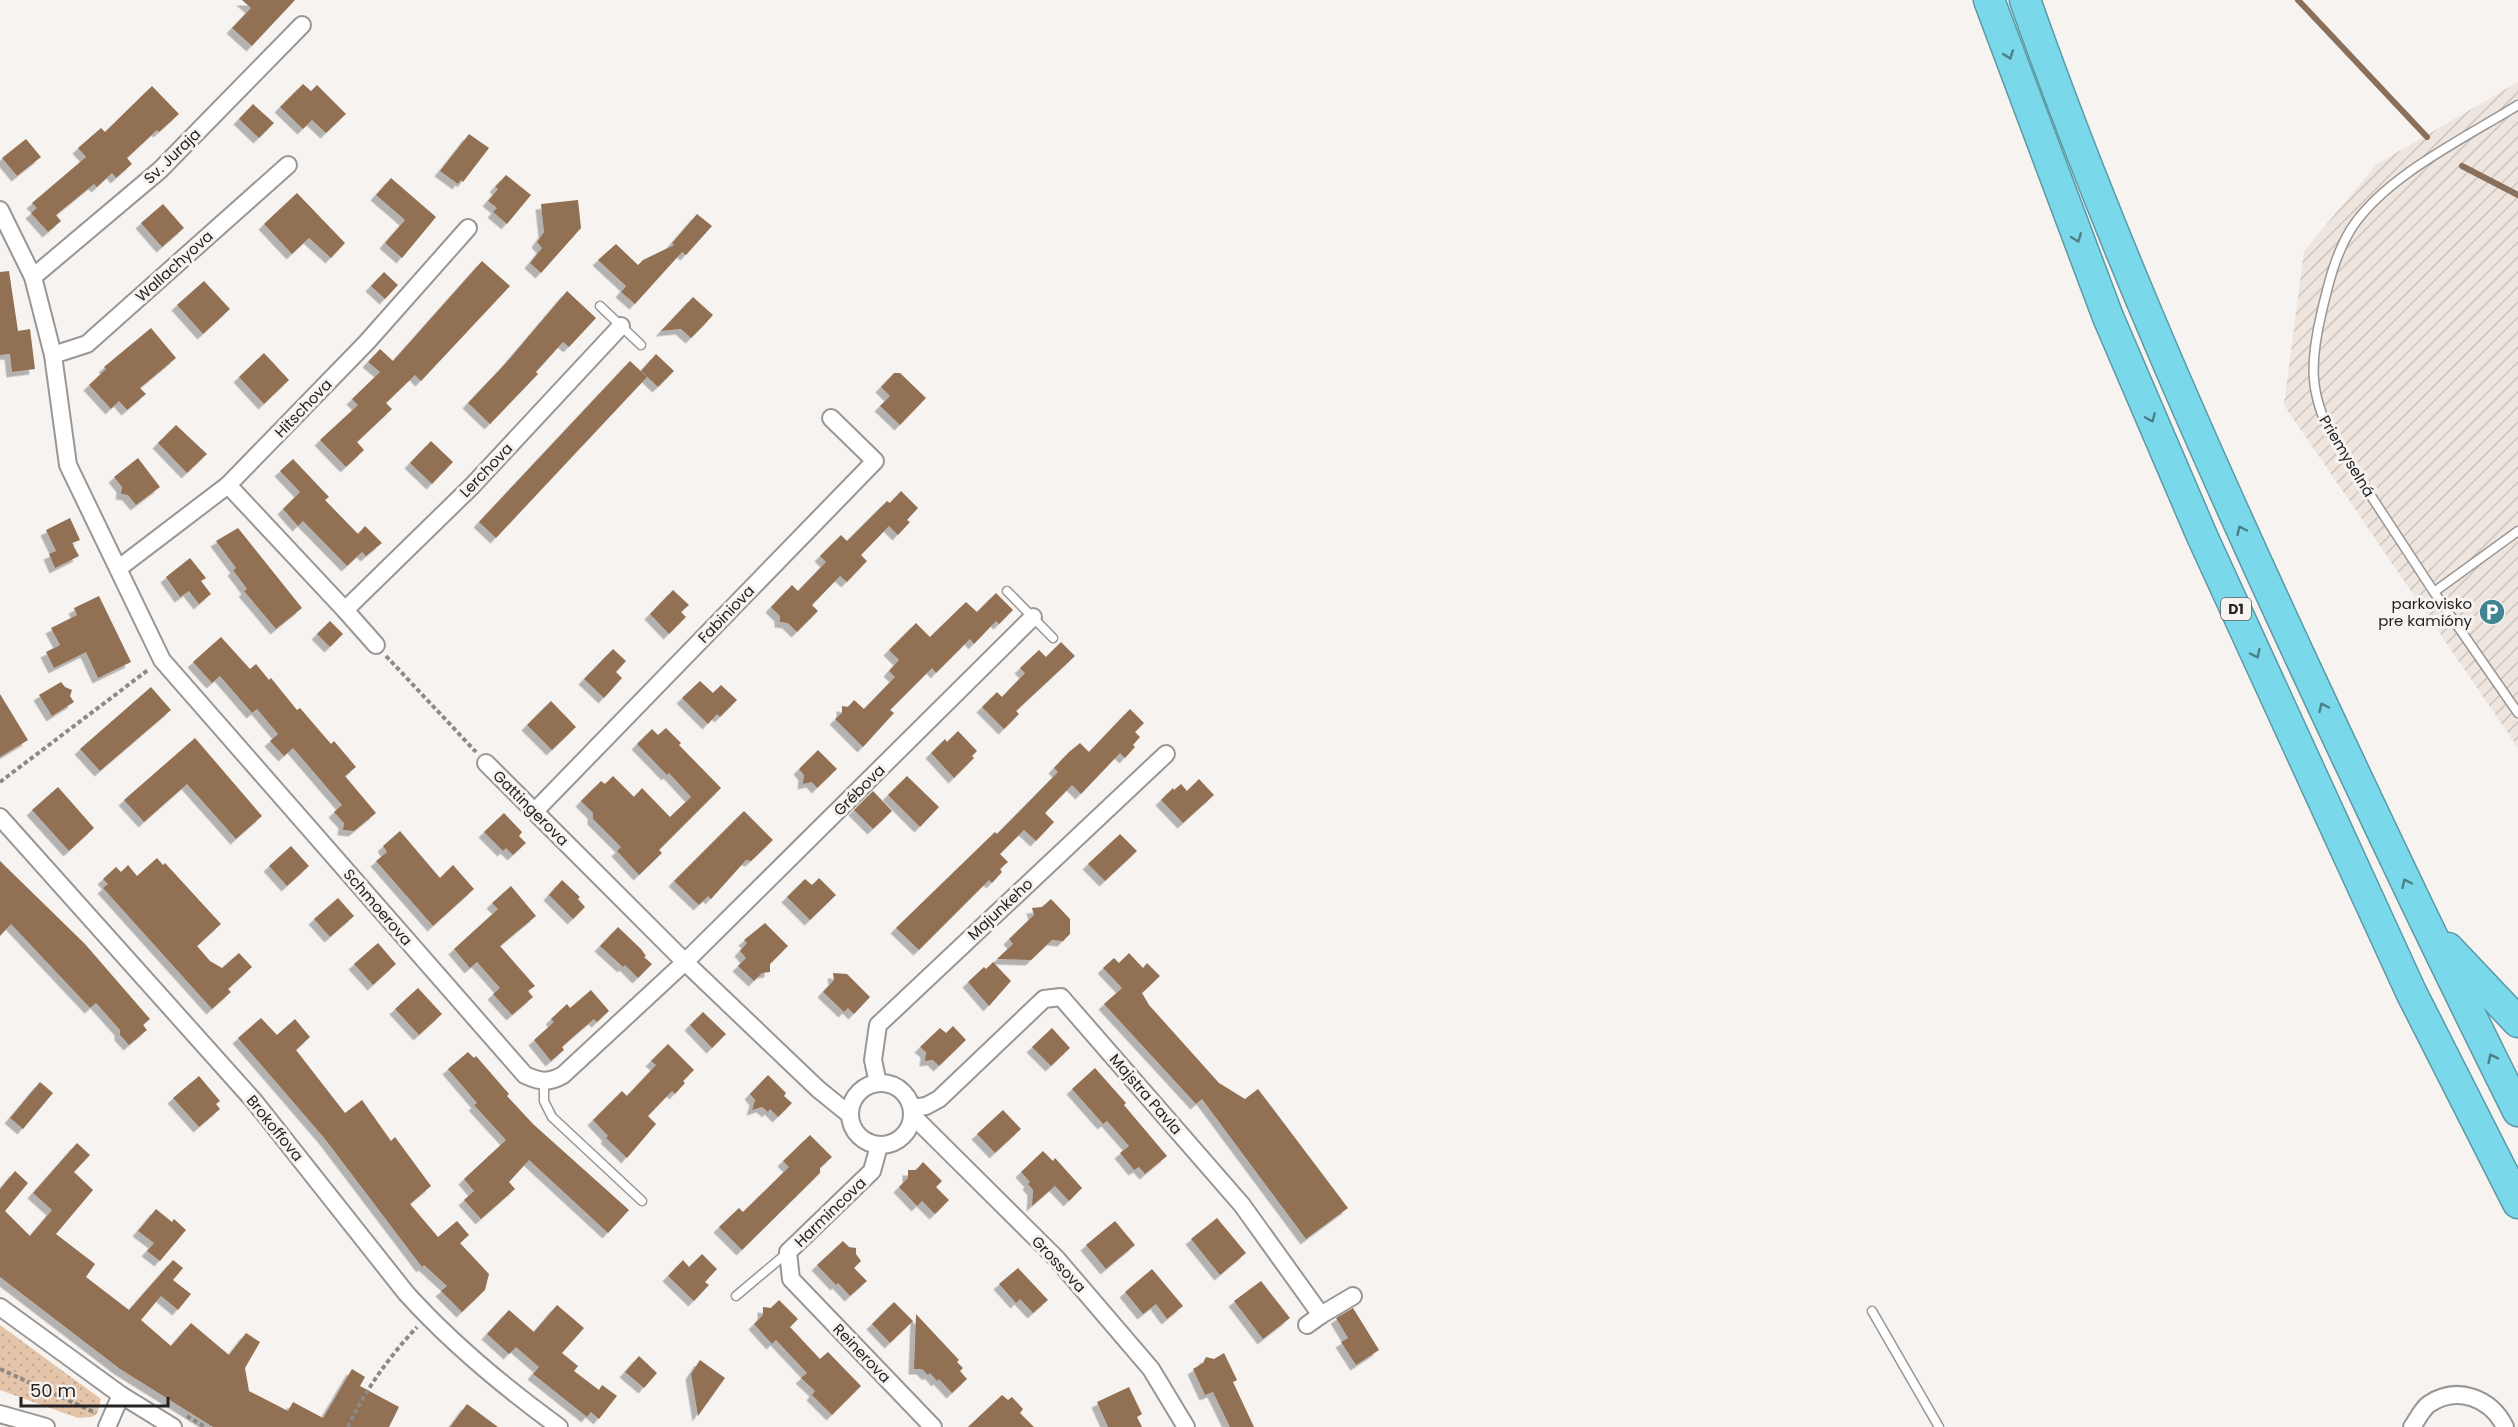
<svg xmlns="http://www.w3.org/2000/svg" width="2518" height="1427" font-family="Poppins,sans-serif">
  <style>
    .industrial { fill: url(#industrial-furrows) }
    .green { fill: url(#green-dots) }
    .lines { fill: none; stroke-linecap: round; stroke-linejoin: round }
    .stream { stroke: #8a705a; stroke-width: 6 }
    .building { fill: #926f52; filter: url(#shadow) }
    .service-casing { stroke: #999694; stroke-width: 11 }
    .minor-casing { stroke: #999694; stroke-width: 20 }
    .motorway-casing { stroke: #5b99a5; stroke-width: 33 }
    .path { stroke: #8c8a88; stroke-width: 4; stroke-dasharray: 4.5 3; stroke-linecap: butt }
    .service { stroke: #fff; stroke-width: 8 }
    .minor { stroke: #fff; stroke-width: 16 }
    .motorway { stroke: #79d9eb; stroke-width: 30 }
    .oneway { stroke: #4e7e86 }
    .labels { text-anchor: middle; dominant-baseline: central; stroke-width: 6; stroke-linejoin: round; paint-order: stroke }
    .shield { fill: #f6f3f1; stroke: #636160; stroke-width: 1.5 }
    .shield-label { font-size: 14px; font-weight: bold; fill: #242322 }
    .street-label { font-size: 15px; fill: #242322; stroke: #f6f3f1 }
    .poi-label { font-size: 15px; fill: #242322; stroke: #f6f3f1; text-anchor: end }
  </style>
  <defs>
    <pattern id="industrial-furrows" width="10" height="10" patternUnits="userSpaceOnUse" patternTransform="scale(1.5)"><rect width="10" height="10" fill="#eee5de"/><path d="M-1 1l2-2M0 10L10 0M9 11l2-2" fill="none" stroke="#ccc4be"/></pattern>
    <pattern id="green-dots" width="8" height="8" patternUnits="userSpaceOnUse" patternTransform="scale(1.5)"><rect width="8" height="8" fill="#e5c5aa"/><path d="M2 2h.1M6 6h.1" fill="none" stroke="#c4a992" stroke-width="1.8" stroke-linecap="round"/></pattern>
    <filter id="shadow"><feDropShadow dx="-5.5" dy="5.5" stdDeviation="0" flood-color="#0004"/></filter>
  </defs>
  <rect width="100%" height="100%" fill="#f6f3f1"/>
  <path class="industrial" d="M2518 82V748L2284 405 2304 251 2377 164Z"/>
  <path class="green" d="M0 1325 101 1399 97 1414 92 1417 78 1418 0 1390Z"/>
  <g class="lines">
    <g class="stream">
      <path d="M2298 0 2427 137"/>
      <path d="M2462 166 2518 195"/>
    </g>
  </g>
  <g class="building">
    <path d="M242 0H295L252 46 232 28 251 8Z"/>
    <path d="M303 84 311 91 317 85 346 114 326 133 312 120 303 129 280 107Z"/>
    <path d="M152 86 179 114 159 132 157 130 127 158 132 164 116 178 112 173 97 187 94 184 56 215 61 221 48 232 31 213 37 208 32 203 86 157 78 148 101 128 105 132Z"/>
    <path d="M253 104 274 123 259 138 239 119Z"/>
    <path d="M469 134 489 148 463 182 461 180 458 184 440 171Z"/>
    <path d="M26 139 41 157 17 176 2 158Z"/>
    <path d="M506 175 531 195 507 224 493 212 497 208 488 201 498 189 495 187Z"/>
    <path d="M391 178 436 217 402 258 385 243 405 220 376 195Z"/>
    <path d="M297 193 345 243 331 258 309 238 292 254 264 224Z"/>
    <path d="M578 200 581 228 541 273 530 263 542 248 537 242 544 232 541 204Z"/>
    <path d="M163 204 184 228 162 247 141 223Z"/>
    <path d="M697 214 712 226 686 255 682 252 635 304 621 292 626 286 598 260 616 244 638 265 643 260 674 245 672 243Z"/>
    <path d="M482 261 510 286 421 381 415 375 386 403 392 409 357 442 364 450 346 467 320 440 358 405 352 399 380 372 368 362 380 349 393 361Z"/>
    <path d="M9 271 18 331 30 329 35 369 12 372 10 354 0 355V272Z"/>
    <path d="M384 272 398 285 385 299 371 286Z"/>
    <path d="M204 281 230 309 203 334 177 305Z"/>
    <path d="M567 291 596 318 569 347 563 342 536 372 538 374 490 424 468 403 505 364Z"/>
    <path d="M693 297 713 315 705 324 691 338 681 329 661 331Z"/>
    <path d="M151 328 176 358 140 388 146 394 127 410 119 401 111 409 89 385 106 369 104 367Z"/>
    <path d="M264 353 289 380 264 404 239 377Z"/>
    <path d="M656 354 674 371 658 387 641 371Z"/>
    <path d="M630 361 647 377 496 538 479 522Z"/>
    <path d="M894 373H900L926 398 900 425 880 406 890 396 881 387Z"/>
    <path d="M176 425 207 454 187 473 158 443Z"/>
    <path d="M431 441 453 462 432 484 410 463Z"/>
    <path d="M138 458 160 487 136 505 128 495 121 494 122 487 114 477Z"/>
    <path d="M293 459 329 497 325 500 358 534 365 526 382 543 366 556 362 552 347 566 303 521 298 526 283 509 300 492 280 471Z"/>
    <path d="M901 491 918 508 907 520 910 522 898 535 889 526 861 555 867 561 847 582 840 576 812 605 818 611 797 632 788 623 780 622V616L771 607 792 585 798 591 826 562 820 556 841 535 847 541 887 501 890 503Z"/>
    <path d="M70 518 80 540 72 543 79 556 55 568 49 554 56 551 46 530Z"/>
    <path d="M238 528 302 608 276 629 244 591 247 589 233 570 236 568 216 541Z"/>
    <path d="M190 558 206 578 201 581 211 594 199 604 189 591 180 597 166 577Z"/>
    <path d="M673 590 689 605 681 612 686 617 669 634 650 614Z"/>
    <path d="M996 593 1013 610 999 624 996 621 974 644 970 639 936 673 932 668 890 710 894 713 863 747 835 719 842 713V706L848 707 854 700 864 709 895 677 889 671 899 660 889 650 916 623 930 637 966 602 977 612Z"/>
    <path d="M99 596 131 662 98 678 86 652 54 668 46 652 60 645 51 628 77 615 74 608Z"/>
    <path d="M330 621 343 634 330 647 317 634Z"/>
    <path d="M221 637 250 669 256 664 269 680 271 678 297 710 300 708 331 744 334 741 356 767 345 776 376 813 354 831 343 830 344 823 334 812 342 805 293 748 284 756 270 741 278 734 257 709 252 713 220 676 212 683 193 662Z"/>
    <path d="M1061 642 1075 656 1016 711 1019 714 1004 729 982 707 997 692 1002 697 1025 673 1020 668 1039 650 1046 657Z"/>
    <path d="M613 649 626 661 616 672 622 678 604 698 584 679Z"/>
    <path d="M700 681 713 693 721 685 737 700 720 717 717 714 708 724 682 698Z"/>
    <path d="M61 682 65 687 72 690 70 696 74 702 52 716 39 695Z"/>
    <path d="M151 687 171 710 100 771 80 749Z"/>
    <path d="M0 694 28 740 0 757Z"/>
    <path d="M551 701 576 727 552 750 527 725Z"/>
    <path d="M1130 709 1144 723 1135 732 1140 737 1133 745 1135 747 1125 758 1120 753 1081 794 1072 785 1045 813 1054 822 1036 841 1024 830 1000 854 1008 862 1000 869 1002 872 992 883 989 880 919 950 896 928 995 832 997 834 1058 772 1054 768 1069 752 1080 743 1089 752Z"/>
    <path d="M666 728 681 743 679 745 721 788 659 850 662 853 639 875 617 851 621 847 593 819V813L581 801 601 781 605 784 613 776 634 797 642 788 670 817 691 797 669 773 667 775 637 744 652 729 658 735Z"/>
    <path d="M958 731 977 751 972 756 974 758 954 778 931 753 945 739 947 742Z"/>
    <path d="M195 738 262 816 236 839 187 784 144 822 124 800Z"/>
    <path d="M818 750 837 769 817 788 812 782 803 784 804 775 799 769Z"/>
    <path d="M907 776 939 807 920 827 888 795Z"/>
    <path d="M1199 779 1214 795 1183 823 1161 800 1173 788 1174 790 1181 784 1187 791Z"/>
    <path d="M58 787 94 828 69 851 32 810Z"/>
    <path d="M873 791 892 811 873 829 854 810Z"/>
    <path d="M744 811 773 840 751 861 746 860 711 899 708 896 699 905 674 881Z"/>
    <path d="M504 813 522 832 519 836 526 843 513 855 506 848 503 851 484 832Z"/>
    <path d="M400 831 440 878 453 865 474 889 433 926 376 861 387 852 383 846Z"/>
    <path d="M1120 834 1137 851 1105 881 1088 864Z"/>
    <path d="M291 846 309 866 287 886 269 866Z"/>
    <path d="M157 858 163 865 165 863 221 924 197 946 210 961 222 968 239 953 252 967 228 989 231 992 212 1009 103 888 108 884 103 879 116 867 121 872 128 865 137 876Z"/>
    <path d="M0 861 85 944 150 1019 143 1025 147 1030 129 1045 120 1035V1030L96 1003 90 1008 11 924 0 936Z"/>
    <path d="M819 878 836 895 810 920 787 897 805 879 812 885Z"/>
    <path d="M562 880 580 897 578 899 585 907 573 919 549 895Z"/>
    <path d="M511 886 536 916 500 946 535 986 528 991 533 997 512 1015 493 994 500 988 477 962 470 968 454 949 498 909 492 903Z"/>
    <path d="M338 898 354 916 330 937 314 919Z"/>
    <path d="M1051 899 1070 919V934L1063 941 1052 940 1031 960 997 959 1013 944 1009 939 1034 915 1032 908 1042 907Z"/>
    <path d="M765 923 788 946 770 964V972L762 973 754 981 738 966 746 958 740 951 747 943 744 940Z"/>
    <path d="M618 927 641 949 646 956 644 957 652 964 638 978 625 965 623 967 600 946Z"/>
    <path d="M378 943 396 964 373 985 354 964Z"/>
    <path d="M1129 953 1143 968 1147 963 1160 976 1142 993 1149 1005 1219 1083 1245 1099 1258 1089 1348 1208 1306 1239 1202 1099 1196 1104 1104 1004 1122 988 1103 968 1114 958 1119 963Z"/>
    <path d="M993 962 1011 981 989 1006 968 982 984 967 986 969Z"/>
    <path d="M833 973 847 974 870 997 854 1014 848 1008 844 1012 823 992 834 980Z"/>
    <path d="M418 988 442 1014 419 1035 395 1009Z"/>
    <path d="M591 990 609 1011 597 1022 594 1019 573 1037 562 1047 564 1050 551 1061 534 1040 554 1022 551 1019 567 1004 570 1008Z"/>
    <path d="M703 1012 726 1034 712 1048 690 1025Z"/>
    <path d="M261 1018 277 1035 295 1019 310 1037 296 1050 345 1113 362 1100 391 1141 395 1137 431 1186 410 1204 438 1237 457 1221 469 1235 460 1243 489 1274 485 1290 462 1312 441 1291 447 1286 424 1265 422 1267 325 1139 238 1038Z"/>
    <path d="M953 1026 966 1040 939 1066 933 1060 925 1061 926 1052 920 1047 940 1028 946 1033Z"/>
    <path d="M1052 1028 1070 1048 1051 1066 1032 1047Z"/>
    <path d="M668 1044 694 1070 683 1081 685 1083 675 1094 672 1091 648 1116 656 1124 627 1158 606 1138 608 1136 593 1120 622 1091 627 1096 656 1065 651 1061Z"/>
    <path d="M468 1052 474 1058 476 1056 509 1094 507 1096 533 1124 629 1210 608 1233 529 1160 509 1182 515 1189 481 1219 464 1200 474 1191 464 1179 506 1140 474 1105 477 1103 448 1069Z"/>
    <path d="M1095 1068 1126 1103 1124 1105 1167 1156 1145 1174 1139 1167 1134 1170 1120 1153 1129 1146 1107 1121 1103 1124 1072 1089Z"/>
    <path d="M768 1075 786 1093 784 1096 792 1103 778 1117 770 1109 768 1112 762 1107 752 1110 755 1100 750 1094Z"/>
    <path d="M199 1076 220 1101 216 1104 220 1109 199 1127 173 1098Z"/>
    <path d="M40 1082 53 1093 23 1129 10 1118Z"/>
    <path d="M1003 1110 1021 1129 995 1153 977 1134Z"/>
    <path d="M810 1135 832 1157 820 1168V1173L742 1250 719 1227 739 1208 743 1212 789 1167 783 1161Z"/>
    <path d="M77 1143 90 1155 74 1172 93 1190 56 1234 95 1264 86 1277 129 1310 173 1260 183 1268 173 1280 191 1294 178 1310 161 1296 141 1320 171 1346 191 1323 229 1355 246 1333 260 1342 245 1368 249 1391 288 1411 293 1402 323 1418 352 1369 365 1377 360 1386 399 1407 389 1427H213L120 1369 0 1277V1189L15 1171 28 1183 5 1211 30 1236 52 1210 33 1193Z"/>
    <path d="M1043 1151 1053 1161 1055 1158 1082 1188 1069 1201 1055 1186 1032 1206 1033 1190 1028 1184 1030 1182 1021 1172Z"/>
    <path d="M923 1162 942 1181 936 1187 949 1200 935 1214 922 1201 917 1206 899 1187 908 1178V1170H916Z"/>
    <path d="M156 1209 172 1222 174 1219 186 1230 160 1261 147 1251 154 1243 138 1231Z"/>
    <path d="M1217 1218 1246 1253 1220 1275 1191 1239Z"/>
    <path d="M1115 1221 1135 1245 1106 1269 1086 1245Z"/>
    <path d="M843 1241 849 1247 856 1248V1254L861 1261 854 1268 867 1281 850 1296 838 1283 836 1285 817 1265Z"/>
    <path d="M702 1254 717 1269 705 1282 709 1285 694 1301 668 1276 683 1260 689 1267Z"/>
    <path d="M1018 1268 1048 1300 1033 1313 1020 1299 1016 1303 999 1284Z"/>
    <path d="M1152 1269 1183 1306 1167 1319 1156 1304 1143 1314 1125 1292Z"/>
    <path d="M1261 1281 1290 1318 1263 1339 1234 1301Z"/>
    <path d="M779 1300 798 1319 790 1327 820 1359 828 1352 861 1386 832 1415 812 1395 815 1391 801 1378 807 1373 776 1340 772 1344 754 1324 763 1315V1307L771 1308Z"/>
    <path d="M894 1302 913 1321 890 1343 872 1324Z"/>
    <path d="M557 1305 584 1328 562 1353 578 1366 574 1371 599 1390 602 1385 617 1396 599 1419 591 1412 587 1417 533 1374 539 1367 516 1347 509 1354 487 1334 509 1310 534 1332Z"/>
    <path d="M1353 1308 1379 1350 1356 1365 1341 1342 1348 1338 1336 1318Z"/>
    <path d="M916 1314 959 1360 957 1362 963 1368 960 1371 967 1379 952 1393 939 1379 937 1381 930 1373 928 1375 922 1369H914Z"/>
    <path d="M1224 1353 1237 1380 1233 1382 1254 1427H1230L1213 1392 1205 1395 1193 1369 1203 1363 1206 1357 1214 1359Z"/>
    <path d="M639 1356 657 1373 644 1388 625 1372Z"/>
    <path d="M700 1360 725 1378 698 1416 691 1374Z"/>
    <path d="M1129 1387 1142 1414 1137 1417 1142 1427H1108L1097 1402Z"/>
    <path d="M1002 1395 1008 1400 1012 1397 1023 1409 1020 1413 1034 1427H968Z"/>
    <path d="M467 1404 498 1427H450Z"/>
  </g>
  <g class="lines">
    <g class="service-casing">
      <g id="service">
        <path d="M2518 105C2465 138 2385 176 2351 229 2335 255 2328 285 2321 315 2310 363 2309 394 2333 438L2434 592 2518 713"/>
        <path d="M600 306 641 345"/>
        <path d="M1007 591 1053 638"/>
        <path d="M2434 592 2518 531"/>
        <path d="M544 1082V1101L552 1117 642 1201"/>
        <path d="M736 1296 787 1253"/>
        <path d="M1872 1311 1939 1427"/>
      </g>
    </g>
    <g class="minor-casing">
      <g id="minor">
        <path d="M0 210 33 277 53 355 68 465 162 660 525 1075C540 1082 549 1083 563 1075L685 962 1033 617"/>
        <path d="M33 277 160 170 302 25"/>
        <path d="M53 355 87 344 288 165"/>
        <path d="M228 485 345 610 376 645"/>
        <path d="M119 568 228 485 367 342 468 228"/>
        <path d="M345 610 472 486 621 326"/>
        <path d="M486 763 685 962 818 1089 850 1115"/>
        <path d="M535 811 875 461 831 418"/>
        <path d="M0 817 254 1101 406 1293C452 1344 504 1387 559 1427"/>
        <circle cx="881" cy="1114" r="31"/>
        <path d="M878 1083 873 1060 878 1025 1166 754"/>
        <path d="M912 1108 926 1106 939 1099 1044 999 1061 997 1242 1205 1321 1315 1353 1296"/>
        <path d="M913 1116 1056 1258 1151 1369 1186 1427"/>
        <path d="M879 1146 872 1171 788 1252 791 1279 933 1427"/>
        <path d="M0 1307 121 1395 173 1427"/>
        <path d="M1307 1325 1321 1315"/>
        <path d="M0 1414 46 1427"/>
        <path d="M107 1427 121 1395"/>
        <path d="M2412 1427C2417 1420 2422 1409 2429 1404 2457 1385 2491 1398 2505 1427"/>
      </g>
    </g>
    <g class="motorway-casing">
      <g id="motorway">
        <path d="M1989 0 2108 317 2202 536 2411 992 2518 1203"/>
        <path d="M2025 0C2106 230 2206 455 2309 676 2377 822 2446 967 2518 1111"/>
        <path d="M2448 948 2518 1022"/>
      </g>
    </g>
    <g class="path">
      <path d="M386 656 476 752"/>
      <path d="M0 782 148 670"/>
      <path d="M0 1369 96 1413"/>
      <path d="M187 1416 205 1427"/>
      <path d="M348 1427C365 1390 389 1357 417 1327"/>
    </g>
    <use href="#service" class="service"/>
    <use href="#minor" class="minor"/>
    <use href="#motorway" class="motorway"/>
  </g>
  <defs><path id="oneway-chevron" d="M-2-3.5L2.5 0L-2 3.5" fill="none" stroke-width="1.6" stroke-linecap="round" stroke-linejoin="round" transform="scale(1.5)"/></defs>
  <g class="oneway">
    <use href="#oneway-chevron" transform="translate(2009 55) rotate(70)"/>
    <use href="#oneway-chevron" transform="translate(2077 238) rotate(69)"/>
    <use href="#oneway-chevron" transform="translate(2151 418) rotate(67)"/>
    <use href="#oneway-chevron" transform="translate(2241 530) rotate(-115)"/>
    <use href="#oneway-chevron" transform="translate(2256 654) rotate(65)"/>
    <use href="#oneway-chevron" transform="translate(2323 707) rotate(-115)"/>
    <use href="#oneway-chevron" transform="translate(2406 883) rotate(-115)"/>
    <use href="#oneway-chevron" transform="translate(2492 1058) rotate(-116)"/>
  </g>
  <defs>
    <g id="parking-disc" transform="scale(1.35)"><circle r="9.5" fill="#408591" stroke="#f6f3f1"/><path d="M-3.5-5.5H1a3.5 3.5 0 0 1 0 7H-1V5.5H-3.5ZM-1-3.4V-.6H.8a1.4 1.4 0 0 0 0-2.8Z" fill="#fff"/></g>
  </defs>
  <g fill-rule="evenodd">
    <use href="#parking-disc" x="2492" y="612"/>
  </g>
  <g class="labels">
    <rect class="shield" x="2221" y="598" width="30" height="22" rx="4.5"/>
    <g class="shield-label">
      <text x="2236" y="609">D1</text>
    </g>
    <g class="street-label">
      <text transform="translate(172 156) rotate(-44)">Sv. Juraja</text>
      <text transform="translate(174 266) rotate(-42)">Wallachyova</text>
      <text transform="translate(303 408) rotate(-46)">Hitschova</text>
      <text transform="translate(2347 456) rotate(59)">Priemyselná</text>
      <text transform="translate(486 470) rotate(-46)">Lerchova</text>
      <text transform="translate(726 614) rotate(-46)">Fabiniova</text>
      <text transform="translate(859 790) rotate(-45)">Grébova</text>
      <text transform="translate(531 808) rotate(45)">Gattingerova</text>
      <text transform="translate(378 907) rotate(49)">Schmoerova</text>
      <text transform="translate(1000 909) rotate(-43)">Majunkeho</text>
      <text transform="translate(1146 1094) rotate(49)">Majstra Pavla</text>
      <text transform="translate(275 1128) rotate(51)">Brokoffova</text>
      <text transform="translate(830 1212) rotate(-44)">Harmincova</text>
      <text transform="translate(1059 1264) rotate(47)">Grossova</text>
      <text transform="translate(862 1353) rotate(46)">Reinerova</text>
    </g>
    <g class="poi-label">
      <text x="2472" y="603">parkovisko<tspan x="2472" dy="17">pre kamióny</tspan></text>
    </g>
  </g>
  <path d="M21 1397v9h147v-9" fill="none" stroke="#242322" stroke-width="3"/>
  <text x="30" y="1397" font-size="18" fill="#242322" stroke="#f6f3f1" stroke-width="4.5" paint-order="stroke">50 m</text>
</svg>
